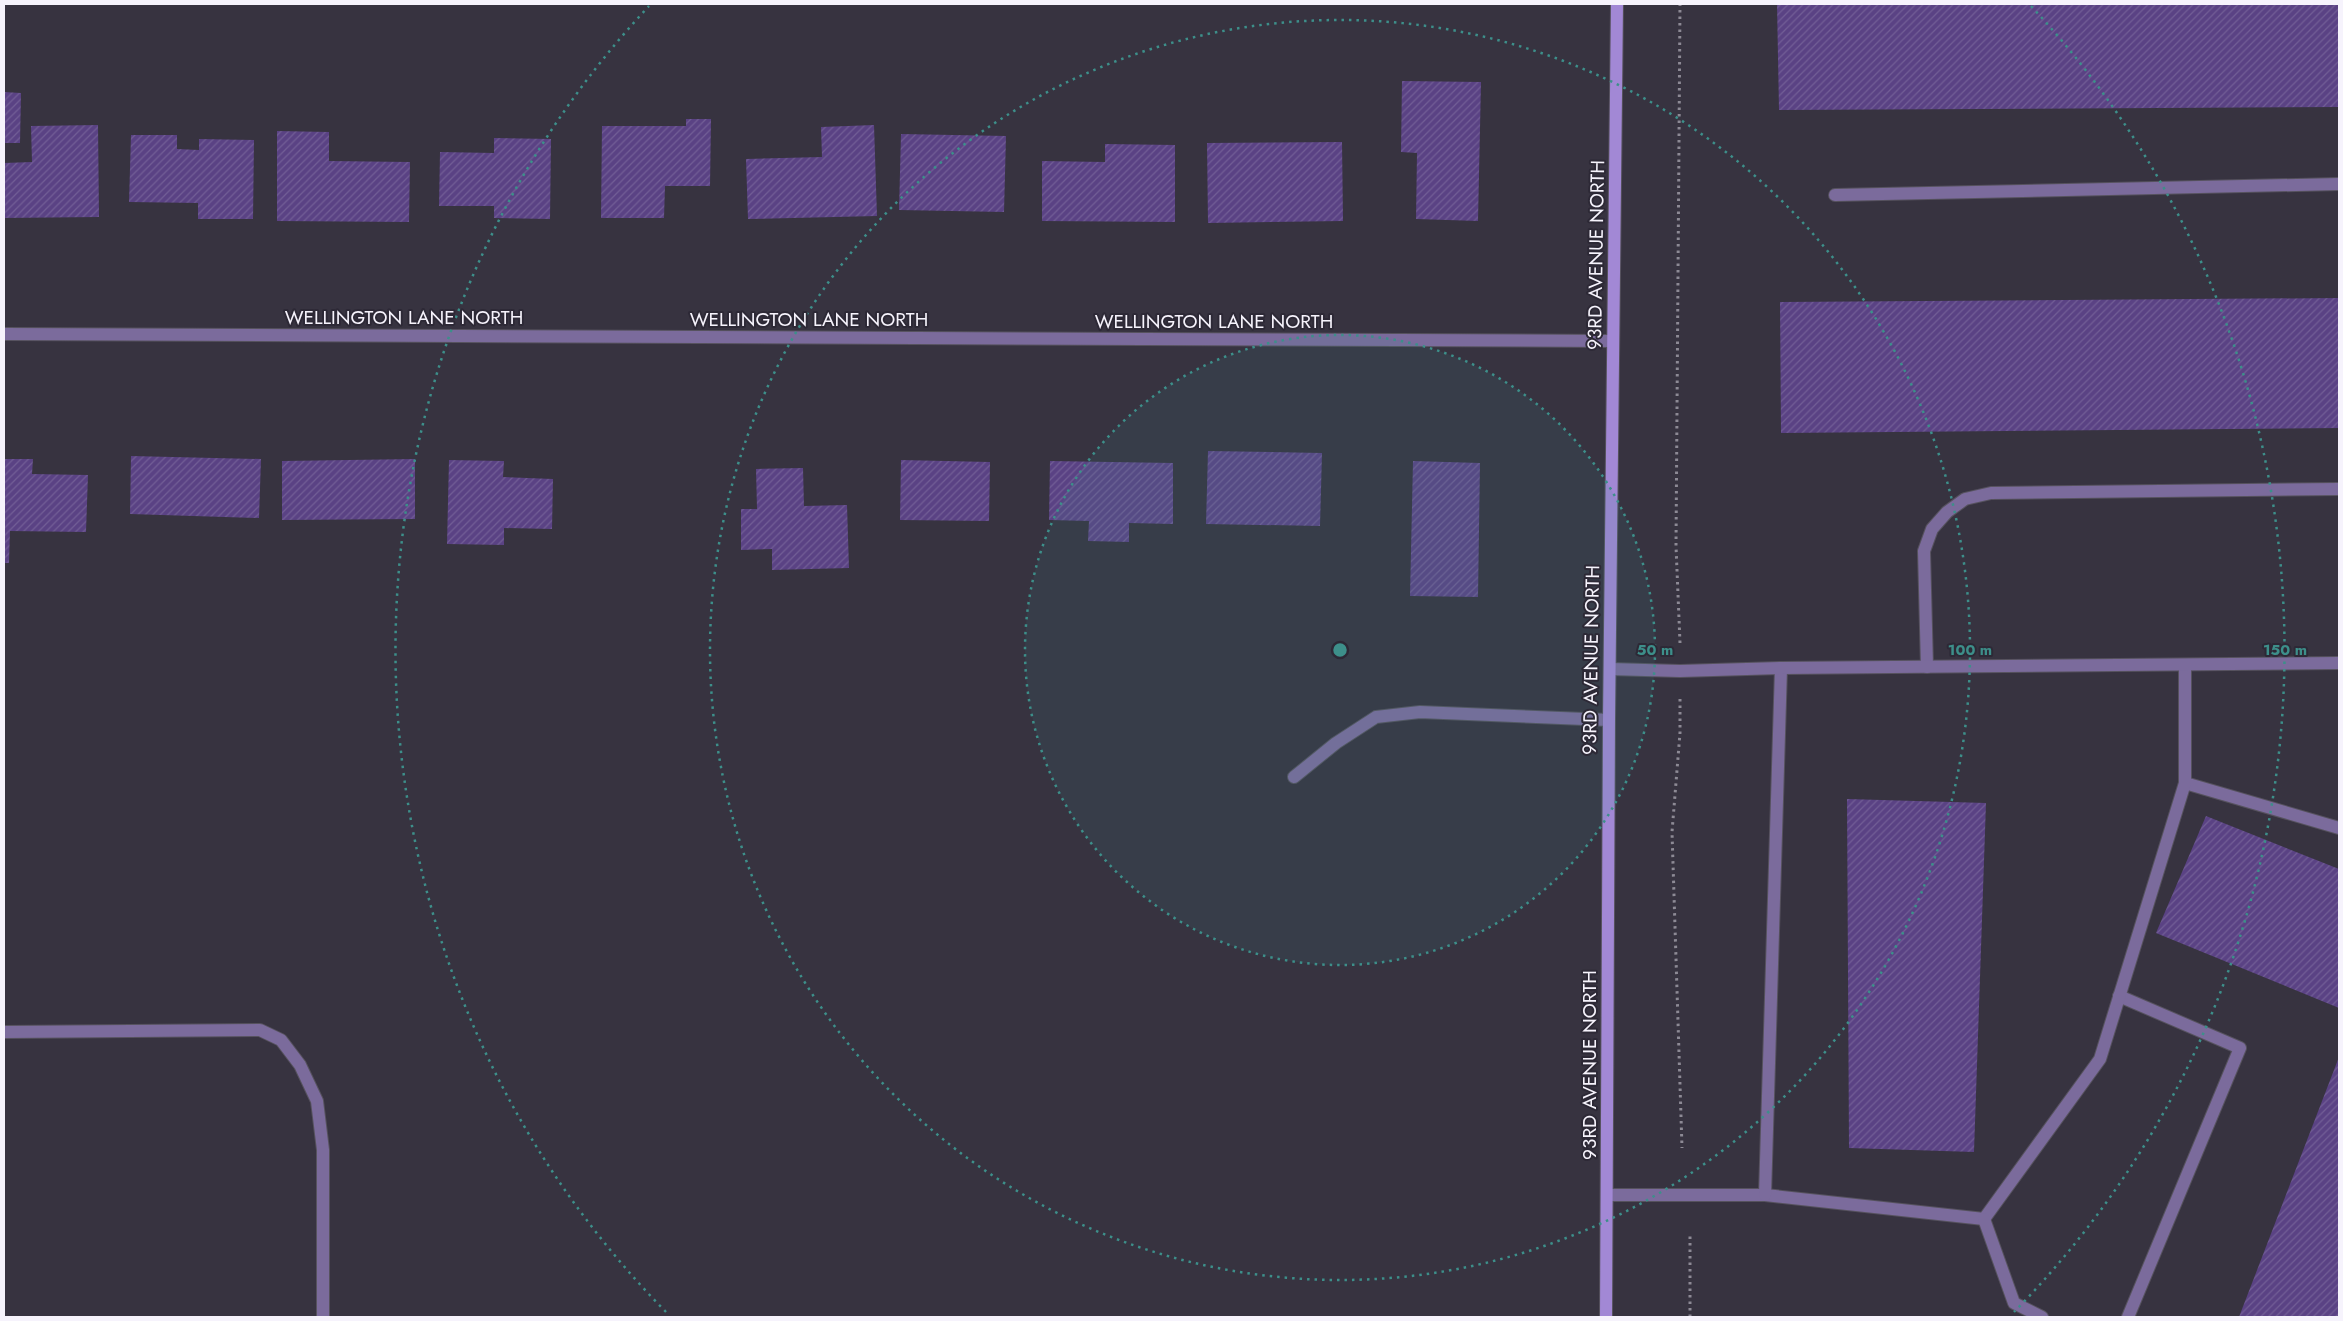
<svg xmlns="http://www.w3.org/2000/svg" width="2343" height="1321" font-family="Jost,sans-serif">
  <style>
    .building { fill: url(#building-hatch) }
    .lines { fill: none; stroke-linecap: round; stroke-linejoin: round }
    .lane-casing { stroke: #56525e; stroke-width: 14 }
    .street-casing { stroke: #56525e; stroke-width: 14 }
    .secondary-casing { stroke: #56525e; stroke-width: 14 }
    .path { stroke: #8d8a95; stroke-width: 3; stroke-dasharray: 2.5 4; stroke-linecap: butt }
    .lane { stroke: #7b6b9c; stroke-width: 12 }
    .street { stroke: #7b6b9c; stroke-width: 12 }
    .secondary { stroke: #a288d5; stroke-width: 12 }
    .ring { fill: none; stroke: #3d8f8a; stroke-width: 2.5; stroke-dasharray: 2.5 5 }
    .labels { text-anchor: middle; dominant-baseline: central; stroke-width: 4; stroke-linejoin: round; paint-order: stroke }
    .street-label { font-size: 19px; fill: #f6f3fc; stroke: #2d2936 }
    .centre { fill: #3d8f8a; stroke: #2d2936; stroke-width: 2.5 }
    .ring-label { font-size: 15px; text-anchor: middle; font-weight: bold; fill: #3d8f8a; stroke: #2d2936; stroke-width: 4; stroke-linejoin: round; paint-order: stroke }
  </style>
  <defs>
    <pattern id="building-hatch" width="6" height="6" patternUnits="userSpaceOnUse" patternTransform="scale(1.25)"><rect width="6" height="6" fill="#5a4284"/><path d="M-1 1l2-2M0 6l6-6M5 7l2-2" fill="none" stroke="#725e96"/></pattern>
  </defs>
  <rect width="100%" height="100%" fill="#373340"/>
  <g class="building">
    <path d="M1777 4H2339V107L1779 110Z"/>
    <path d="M1402 81 1481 82 1478 221 1416 219 1417 153 1401 152Z"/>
    <path d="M4 92 21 93 20 143H4Z"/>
    <path d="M686 119H711L710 186H665L664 218H601L602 126H686Z"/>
    <path d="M98 125 99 217 4 218V163L32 162 31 126Z"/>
    <path d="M874 125 877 216 748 219 746 159 822 157 821 127Z"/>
    <path d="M277 131 329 132V161L410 162 409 222 277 221Z"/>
    <path d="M901 134 1006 136 1004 212 899 210Z"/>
    <path d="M131 135H177V149L199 150V139L254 140 253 219H198V203L129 202Z"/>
    <path d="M494 138 551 139 550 219 494 218V206H439L440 152 494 153Z"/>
    <path d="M1342 142 1343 221 1208 223 1207 143Z"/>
    <path d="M1105 144 1175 145V222L1042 221V161L1105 162Z"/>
    <path d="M2339 298V428L1781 433 1780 302Z"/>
    <path d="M1208 451 1322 453 1320 526 1206 524Z"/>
    <path d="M131 456 261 459 259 518 130 514Z"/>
    <path d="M4 459H33L32 474 88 475 86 532 10 531 9 563H4Z"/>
    <path d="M415 459V519L282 520V461Z"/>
    <path d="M449 460 504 461 503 477 553 479 552 529 504 528V545L447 544Z"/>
    <path d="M901 460 990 462 989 521 900 520Z"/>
    <path d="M1050 461 1173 463V524L1129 523V542L1088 541 1089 521 1049 520Z"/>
    <path d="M1413 461 1480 463 1478 597 1410 596Z"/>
    <path d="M803 468 804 506 847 505 849 568 772 570V549L741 550V509H757L756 469Z"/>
    <path d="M1847 799 1986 803 1974 1152 1849 1148Z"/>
    <path d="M2206 816 2339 869V1008L2156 933Z"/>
    <path d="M2339 1057V1317H2239Z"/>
  </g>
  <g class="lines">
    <g class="lane-casing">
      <g id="lane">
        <path d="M1835 195 2339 184"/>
        <path d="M1927 667 1924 551 1932 529 1947 512 1965 499 1991 493 2339 489"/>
        <path d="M2185 783 2339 828"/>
        <path d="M2119 996 2240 1048 2128 1317"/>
        <path d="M4 1032 260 1030 281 1040 300 1065 317 1101 323 1150V1317"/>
        <path d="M1608 1195H1765L1984 1219 2100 1059 2185 783V665"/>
        <path d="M1765 1195 1781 668"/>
        <path d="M1984 1219 2014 1303 2042 1317"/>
      </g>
    </g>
    <g class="street-casing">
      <g id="street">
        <path d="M4 334 1613 341"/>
        <path d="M1610 669 1680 671 1781 668 2339 663"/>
        <path d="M1294 777 1336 743 1376 717 1420 712 1609 720"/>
      </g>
    </g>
    <g class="secondary-casing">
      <path id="secondary" d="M1606 1317 1609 720 1617 4"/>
    </g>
    <g class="path">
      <path d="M1680 643 1676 546 1680 4"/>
      <path d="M1680 699V733L1672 832 1682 1148"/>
      <path d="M1690 1317V1235"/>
    </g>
    <use href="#lane" class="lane"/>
    <use href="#street" class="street"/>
    <use href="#secondary" class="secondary"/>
  </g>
  <circle cx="1340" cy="650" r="315" fill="#3d8f8a" fill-opacity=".12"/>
  <g class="ring">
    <circle cx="1340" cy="650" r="315"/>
    <circle cx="1340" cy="650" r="630"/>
    <path d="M666 1312A945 945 0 0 1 649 6M2031 6A945 945 0 0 1 2014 1312"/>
  </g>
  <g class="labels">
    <g class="street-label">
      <text transform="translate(1596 255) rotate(-89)">93RD AVENUE NORTH</text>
      <text x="404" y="317">WELLINGTON LANE NORTH</text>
      <text x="809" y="319">WELLINGTON LANE NORTH</text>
      <text x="1214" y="321">WELLINGTON LANE NORTH</text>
      <text transform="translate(1591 660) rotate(-89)">93RD AVENUE NORTH</text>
      <text transform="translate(1589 1065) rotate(-90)">93RD AVENUE NORTH</text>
    </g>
  </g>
  <circle cx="1340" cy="650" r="8" class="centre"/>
  <g class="ring-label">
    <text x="1655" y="655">50 m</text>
    <text x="1970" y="655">100 m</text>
    <text x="2285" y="655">150 m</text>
  </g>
  <rect width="2343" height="1321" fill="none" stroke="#f6f3fc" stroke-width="10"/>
</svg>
